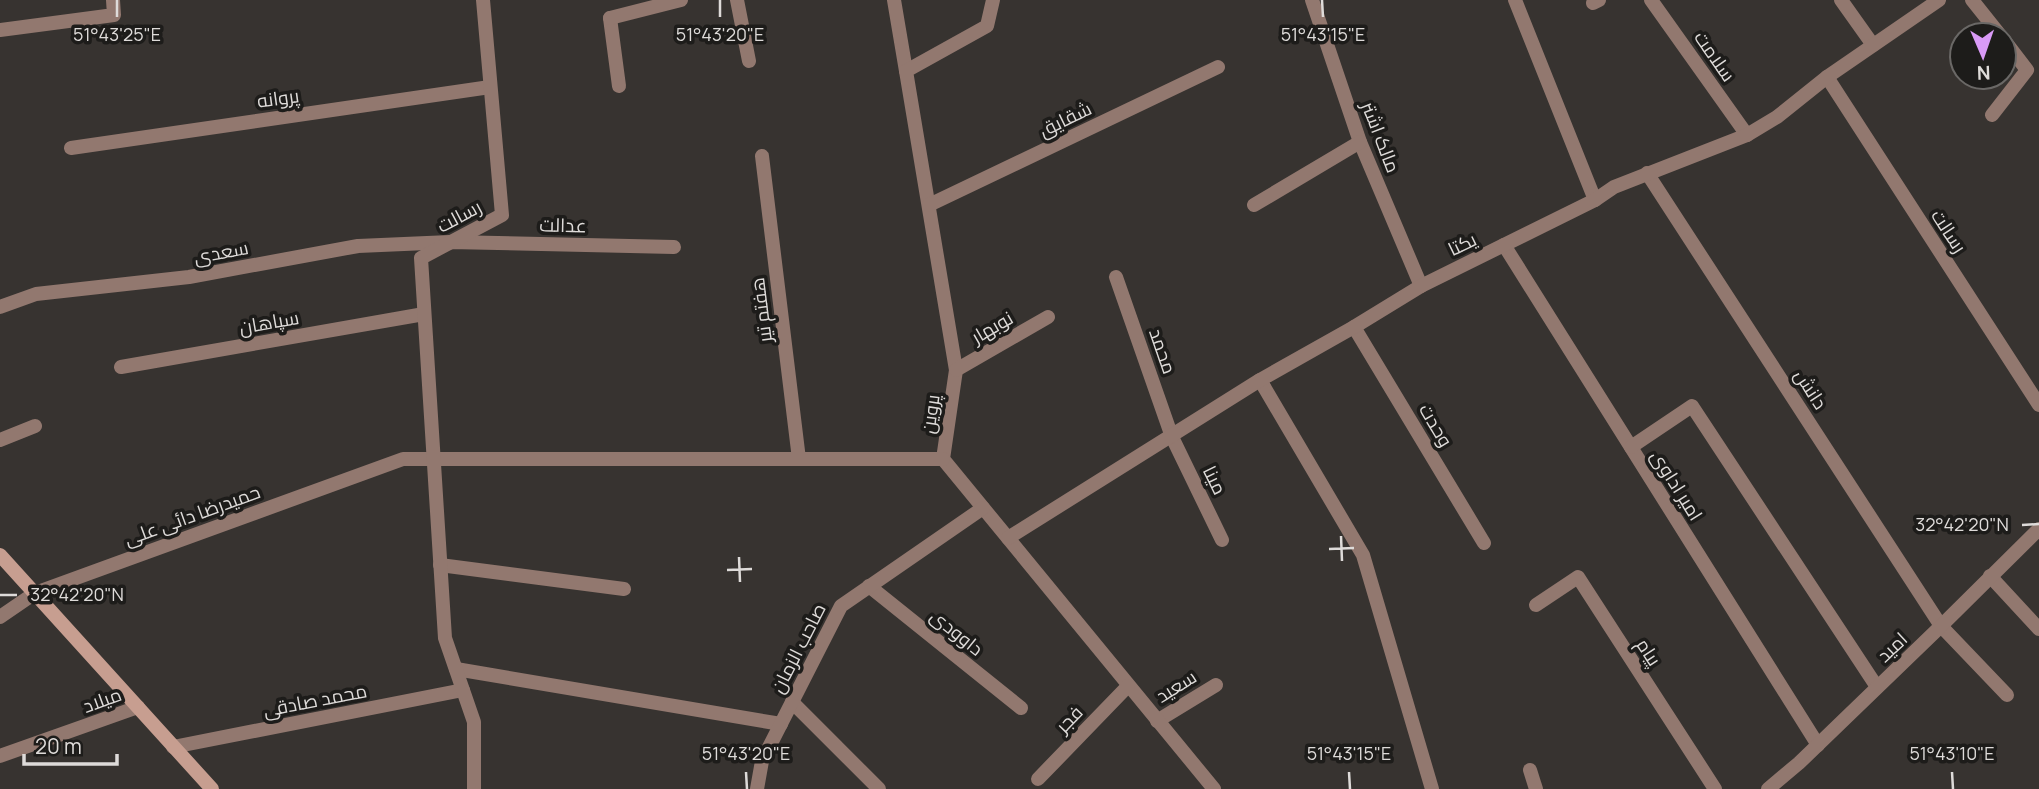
<svg xmlns="http://www.w3.org/2000/svg" width="2039" height="789" font-family="Manrope,Cairo,sans-serif">
  <style>
    .lines { fill: none; stroke-linecap: round; stroke-linejoin: round }
    .lane { stroke: #92786f; stroke-width: 14 }
    .street { stroke: #92786f; stroke-width: 14 }
    .secondary { stroke: #c79e90; stroke-width: 14 }
    .ticks { fill: none; stroke: #dedbd9; stroke-width: 2.5 }
    .labels { text-anchor: middle; dominant-baseline: central; stroke-width: 7; stroke-linejoin: round; paint-order: stroke }
    .street-label { font-size: 19px; fill: #dedbd9; stroke: #1d1c1a }
    .ticks-label { font-size: 18px; text-anchor: middle; fill: #dedbd9; stroke: #1d1c1a; stroke-width: 7; stroke-linejoin: round; paint-order: stroke }
  </style>
  <rect width="100%" height="100%" fill="#373330"/>
  <g class="lines">
    <g class="lane">
      <path d="M737 0 749 61"/>
      <path d="M610 18 619 86"/>
      <path d="M1172 437 1222 540"/>
      <path d="M0 440 35 426"/>
      <path d="M1157 721 1216 685"/>
    </g>
    <g class="street">
      <path d="M894 0 906 71"/>
      <path d="M993 0 987 26 906 71 956 370 943 459 1214 789"/>
      <path d="M1312 0 1360 142 1421 286"/>
      <path d="M1515 0 1595 200"/>
      <path d="M1651 0 1747 135"/>
      <path d="M1841 0 1873 45"/>
      <path d="M1972 0 2000 35"/>
      <path d="M1593 3 1599 0"/>
      <path d="M610 18 681 0"/>
      <path d="M0 30 114 15 113 0"/>
      <path d="M1827 77 2039 405"/>
      <path d="M1992 115 2027 70 2004 40"/>
      <path d="M71 148 490 87"/>
      <path d="M762 156 799 459"/>
      <path d="M1647 173 1941 626 2007 695"/>
      <path d="M929 205 1218 67"/>
      <path d="M1254 205 1360 142"/>
      <path d="M1504 245 1818 745"/>
      <path d="M1116 277 1172 437"/>
      <path d="M0 307 36 294 189 277 358 246 450 242 674 247"/>
      <path d="M1354 327 1484 543"/>
      <path d="M121 367 424 314"/>
      <path d="M956 370 1048 317"/>
      <path d="M1260 380 1363 555 1432 789"/>
      <path d="M1631 447 1692 406 1877 687"/>
      <path d="M1008 538 1260 380 1354 327 1421 286 1595 200 1614 187 1747 135 1777 117 1827 77 1939 0"/>
      <path d="M440 565 624 589"/>
      <path d="M1990 576 2039 629"/>
      <path d="M869 586 1021 708"/>
      <path d="M1536 605 1578 577 1715 789"/>
      <path d="M0 617 35 593 403 459H943"/>
      <path d="M456 669 781 724"/>
      <path d="M792 702 879 789"/>
      <path d="M173 747 463 690"/>
      <path d="M0 756 138 707"/>
      <path d="M1530 770 1536 789"/>
      <path d="M1038 779 1128 686"/>
      <path d="M474 789V722L445 638 421 258 502 215 483 0"/>
      <path d="M757 789 762 761 841 606 983 508"/>
      <path d="M1768 789 1799 763 1941 626 2039 529"/>
    </g>
    <path class="secondary" d="M0 555 212 789"/>
  </g>
  <path class="ticks" d="M117 0V17M720 0V17M1322 0 1323 17M2022 525 2039 524M1341 536 1342 561M1329 549 1354 548M739 557 740 582M727 570 752 569M0 595H17M746 772 747 789M1349 772 1350 789M1952 772 1953 789"/>
  <g class="labels">
    <g class="street-label">
      <text transform="translate(1715 56) rotate(55)">سلامت</text>
      <text transform="translate(278 98) rotate(-8)">پروانه</text>
      <text transform="translate(1065 119) rotate(-26)">شقایق</text>
      <text transform="translate(1381 137) rotate(69)">مالک اشتر</text>
      <text transform="translate(459 216) rotate(-28)">رسالت</text>
      <text transform="translate(563 225) rotate(1)">عدالت</text>
      <text transform="translate(1949 231) rotate(57)">رسالت</text>
      <text transform="translate(1462 244) rotate(-26)">یکتا</text>
      <text transform="translate(221 252) rotate(-11)">سعدی</text>
      <text transform="translate(761 310) rotate(-97)">هفتم تیر</text>
      <text transform="translate(269 322) rotate(-10)">سپاهان</text>
      <text transform="translate(992 327) rotate(-30)">نوبهار</text>
      <text transform="translate(1163 351) rotate(71)">محمد</text>
      <text transform="translate(1811 389) rotate(57)">دانش</text>
      <text transform="translate(930 414) rotate(-82)">پروین</text>
      <text transform="translate(1436 425) rotate(59)">وحدت</text>
      <text transform="translate(1215 480) rotate(64)">مینا</text>
      <text transform="translate(1677 485) rotate(58)">امیر اداوی</text>
      <text transform="translate(192 515) rotate(-20)">حمیدرضا دائی علی</text>
      <text transform="translate(957 632) rotate(39)">داوودی</text>
      <text transform="translate(1892 647) rotate(-43)">امید</text>
      <text transform="translate(798 648) rotate(-63)">صاحب الزمان</text>
      <text transform="translate(1649 652) rotate(57)">پیام</text>
      <text transform="translate(1176 686) rotate(-32)">سعید</text>
      <text transform="translate(102 700) rotate(-20)">میلاد</text>
      <text transform="translate(315 700) rotate(-11)">محمد صادقی</text>
      <text transform="translate(1069 719) rotate(-46)">فجر</text>
    </g>
  </g>
  <g class="ticks-label">
    <text x="117" y="41">51°43'25"E</text>
    <text x="720" y="41">51°43'20"E</text>
    <text x="1323" y="41">51°43'15"E</text>
    <text x="1962" y="531">32°42'20"N</text>
    <text x="77" y="601">32°42'20"N</text>
    <text x="746" y="760">51°43'20"E</text>
    <text x="1349" y="760">51°43'15"E</text>
    <text x="1952" y="760">51°43'10"E</text>
  </g>
  <g transform="translate(1983 56) rotate(178)"><circle r="33" fill="#1d1c1a" stroke="#6a6866" stroke-width="2"/>
  <path d="M0-5L12 26L0 18L-12 26Z" fill="#d99af7"/>
  <text y="-10" font-size="19" font-weight="bold" text-anchor="middle" fill="#dedbd9">N</text>
  </g>
  <path d="M24 754v10h93v-10" fill="none" stroke="#dedbd9" stroke-width="3.5"/>
  <text x="35" y="754" font-size="21" fill="#dedbd9" stroke="#1d1c1a" stroke-width="5" paint-order="stroke">20 m</text>
</svg>
